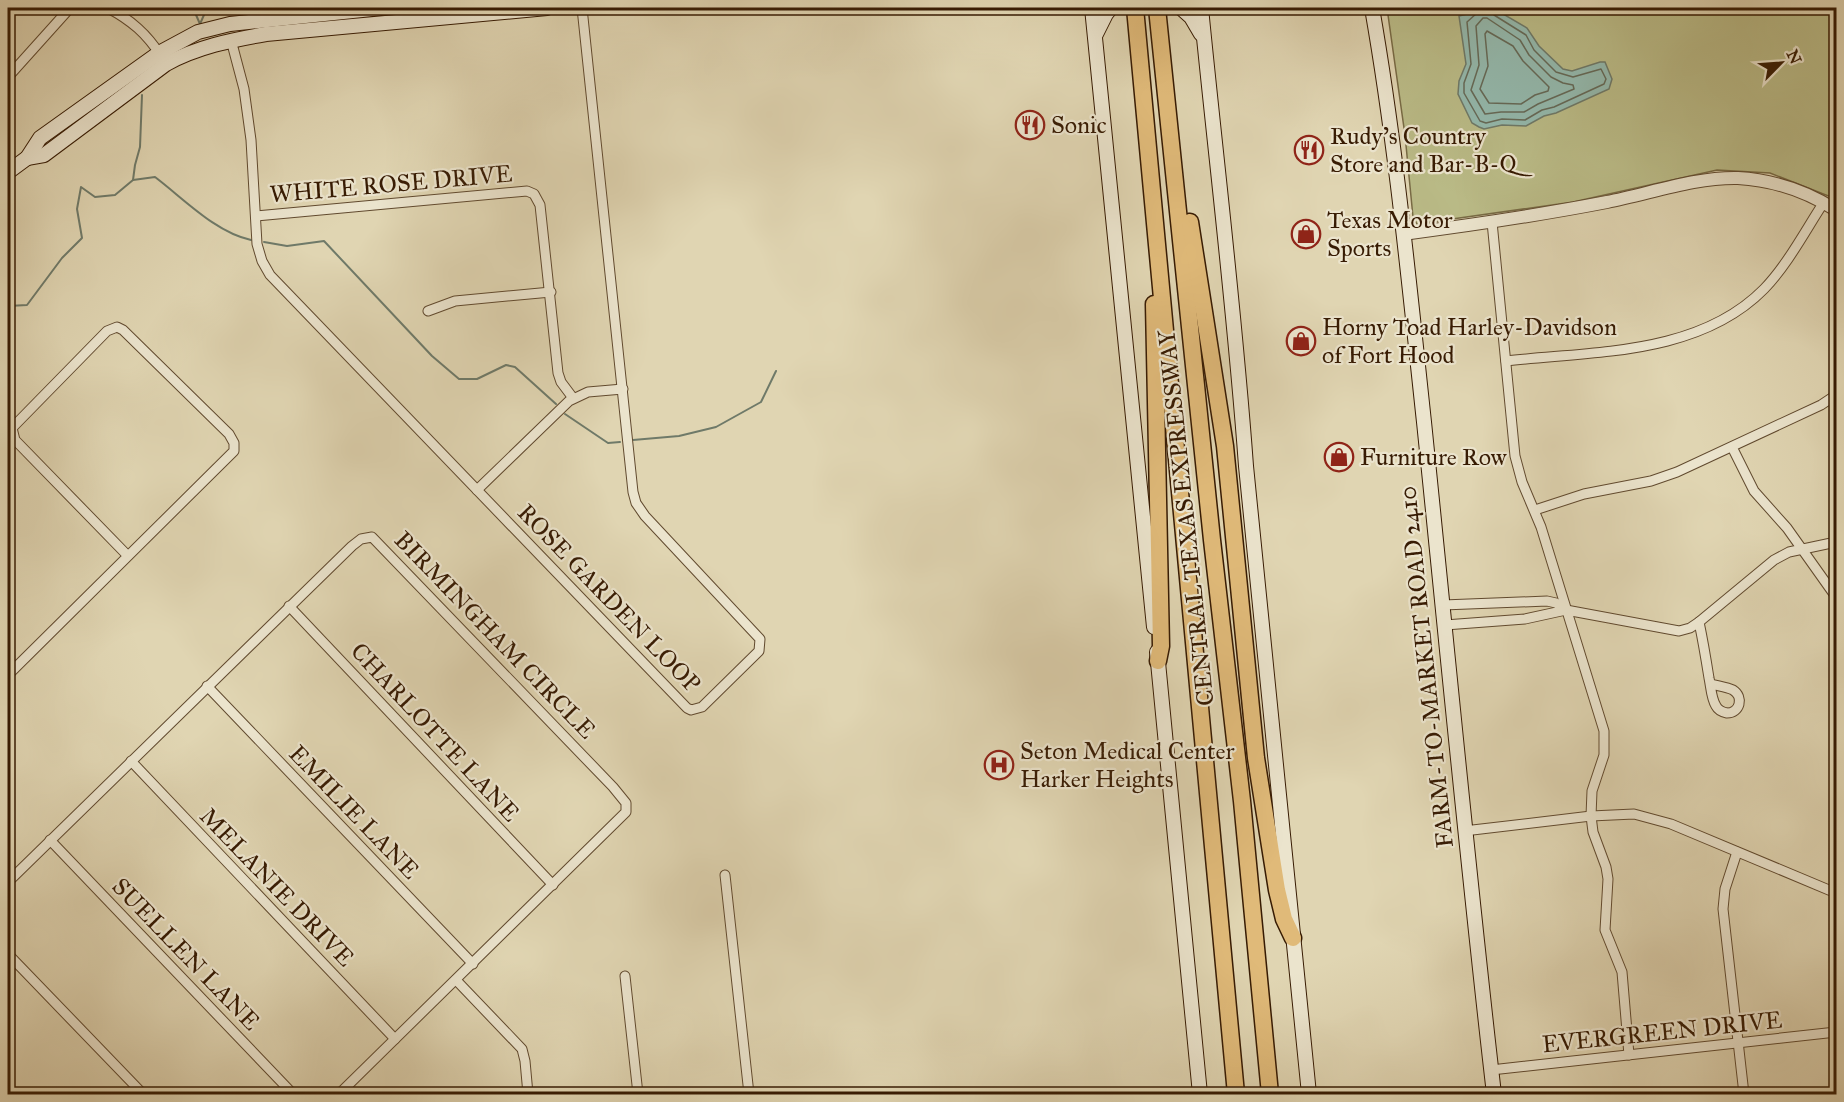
<svg xmlns="http://www.w3.org/2000/svg" width="1844" height="1102" font-family="'IM FELL Great Primer',serif">
  <style>
    .green { fill: #babb87; stroke: #786b45; stroke-width: 1.5 }
    .water { fill: #94b9ad; stroke: #6f7a69; stroke-width: 1.5 }
    .lines { fill: none; stroke-linecap: round; stroke-linejoin: round }
    .shore { stroke: #666a58; stroke-width: 1.5 }
    .stream { stroke: #6f7a69; stroke-width: 2 }
    .minor-casing { stroke: #614a2f; stroke-width: 11 }
    .tertiary-casing { stroke: #614a2f; stroke-width: 14 }
    .secondary-casing { stroke: #371b03; stroke-width: 16 }
    .motorway-casing { stroke: #371b03; stroke-width: 19 }
    .minor { stroke: #ebe4cd; stroke-width: 9 }
    .tertiary { stroke: #ebe4cd; stroke-width: 12 }
    .secondary { stroke: #ebe4cd; stroke-width: 14 }
    .motorway { stroke: #e0ba79; stroke-width: 16 }
    .labels { text-anchor: middle; dominant-baseline: central; stroke-width: 4.5; stroke-linejoin: round; paint-order: stroke }
    .poi-label { font-size: 24px; fill: #371b03; stroke: #ebe4cd; text-anchor: start }
    .street-label { font-size: 24px; fill: #371b03; stroke: #ebe4cd }
  </style>
  <rect width="100%" height="100%" fill="#e0d5b2"/>
  <filter id="stains"><feTurbulence type="fractalNoise" baseFrequency=".00333" numOctaves="4"/><feColorMatrix values="0 0 0 0 .2 0 0 0 0 .09 0 0 0 0 .02 0 0 0 .5 -.17"/></filter>
  <radialGradient id="worn" r=".72"><stop offset=".6" stop-color="#630" stop-opacity="0"/><stop offset="1" stop-color="#630" stop-opacity=".3"/></radialGradient>
  <path class="green" d="M1387 8H1836V199L1770 173 1717 170 1573 202 1417 224 1413 217 1405 135Z"/>
  <path class="water" d="M1477 8H1493L1527 28 1539 46 1563 69 1572 71 1600 62H1605L1612 79 1609 89 1556 113 1544 116 1526 126 1502 125 1484 129 1479 127 1472 123 1458 94 1459 81 1466 64 1459 16 1467 14Z"/>
  <g class="lines">
    <g class="shore">
      <path d="M1478 8 1477 13 1467 22 1471 64 1464 83V93L1480 121 1486 123 1502 119 1525 120 1542 110 1554 107 1604 84 1606 79 1601 69 1573 77 1556 72 1534 50 1526 35 1494 15 1492 8"/>
      <path d="M1483 18H1487L1520 40 1529 55 1551 77 1563 83 1573 85 1574 89 1538 104 1524 112H1501L1485 114 1471 90 1479 65 1476 26Z"/>
      <path d="M1487 31 1513 46 1523 61 1549 87 1548 91 1535 95 1521 104 1489 103 1480 89 1488 66 1485 34Z"/>
    </g>
    <g class="stream">
      <path d="M193 8 200 24"/>
      <path d="M200 24 207 8"/>
      <path d="M133 180 155 177C184 199 215 232 251 240"/>
      <path d="M264 242 287 246 324 241 432 356 459 379H477L506 365 515 367 556 404"/>
      <path d="M8 306 27 305 62 258 82 238 77 209 81 187 95 197 115 195 133 180 135 165 140 147 142 95"/>
      <path d="M565 414 608 443 620 442"/>
      <path d="M633 440 679 436 716 427 761 402 776 371"/>
    </g>
    <g class="minor-casing">
      <g id="minor">
        <path d="M108 8C131 20 147 34 161 56"/>
        <path d="M231 40 244 89 251 140 257 244 262 261 270 275 687 708 691 710 702 707 759 651 760 639 645 516 636 503 633 492 582 8"/>
        <path d="M8 77 70 8"/>
        <path d="M256 216 527 191 534 194 540 205 558 373 561 382 573 398"/>
        <path d="M1492 222 1515 456 1522 482 1541 527 1604 731V755L1592 791 1591 816 1593 832 1606 867 1608 879 1605 930 1622 972 1629 1055"/>
        <path d="M428 311 455 301 551 292"/>
        <path d="M1506 361C1592 351 1698 356 1764 289 1788 264 1805 231 1824 202"/>
        <path d="M1732 447 1754 491 1787 528 1836 597"/>
        <path d="M477 490 569 401 588 392 623 389"/>
        <path d="M1535 510 1584 494 1651 481 1677 472 1821 405 1836 395"/>
        <path d="M1443 605 1547 601 1556 603 1566 610 1679 631 1690 628 1699 622 1774 560 1789 552 1836 542"/>
        <path d="M289 606 553 885"/>
        <path d="M1699 622C1703 641 1706 659 1709 678 1711 687 1711 698 1716 706 1718 710 1722 712 1727 713 1740 713 1744 697 1733 690 1727 687 1718 686 1711 684"/>
        <path d="M1445 625 1525 619 1566 610"/>
        <path d="M8 675 234 451V443L229 434 123 330 117 327 107 331 12 428 15 440 128 556"/>
        <path d="M207 686 473 964"/>
        <path d="M131 761 395 1039"/>
        <path d="M1464 831 1591 816 1634 814 1671 824 1836 893"/>
        <path d="M50 840 293 1094"/>
        <path d="M1737 852 1725 889 1723 909 1744 1094"/>
        <path d="M725 875 749 1094"/>
        <path d="M8 882 352 546 361 539 372 537 613 787 626 803V812L339 1094"/>
        <path d="M8 954 143 1094"/>
        <path d="M625 976 638 1094"/>
        <path d="M456 980 522 1049 525 1061 528 1094"/>
        <path d="M1491 1070 1836 1032"/>
      </g>
    </g>
    <g class="tertiary-casing">
      <path id="tertiary" d="M1403 234C1472 225 1540 215 1607 202 1649 194 1695 177 1738 178 1773 180 1806 191 1836 210"/>
    </g>
    <g class="secondary-casing">
      <g id="secondary">
        <path d="M1092 8 1154 627"/>
        <path d="M1181 8 1191 17 1201 34"/>
        <path d="M1201 8C1216 160 1235 313 1246 466L1309 1094"/>
        <path d="M1372 8C1396 145 1409 283 1424 422 1447 646 1468 871 1494 1094"/>
        <path d="M1096 34 1106 14 1111 8"/>
        <path d="M27 158 44 155 166 64C197 47 231 40 266 34L547 8"/>
        <path d="M8 172 27 158 40 138 159 53 198 32 230 24 381 8"/>
        <path d="M1157 652 1200 1094"/>
      </g>
    </g>
    <g class="motorway-casing">
      <g id="motorway">
        <path d="M1135 8 1236 1094"/>
        <path d="M1157 8 1212 540 1242 801 1270 1094"/>
        <path d="M1190 222 1225 446 1256 758 1277 890 1284 919 1293 938"/>
        <path d="M1154 304 1161 646 1158 661"/>
      </g>
    </g>
    <use href="#minor" class="minor"/>
    <use href="#tertiary" class="tertiary"/>
    <use href="#secondary" class="secondary"/>
    <use href="#motorway" class="motorway"/>
  </g>
  <defs>
    <g id="restaurant-ring" transform="scale(1.5)"><circle r="9.5" fill="#ebe4cd" stroke="#8f2418" stroke-width="1.5"/><path d="M-5-6h1v4h1v-4h1v4h1v-4h1v5L-1.5 .5V6h-2V.5L-5-1ZM5-6V6H3V1.5H1.5Q1.5-4 5-6Z" fill="#8f2418"/></g>
    <g id="shop-ring" transform="scale(1.5)"><circle r="9.5" fill="#ebe4cd" stroke="#8f2418" stroke-width="1.5"/><path d="M-5-2.5h2.3a2.7 3.5 0 0 1 5.4 0H5L5.5 6h-11ZM-1.5-2.5h3a1.5 2.3 0 0 0-3 0Z" fill="#8f2418"/></g>
    <g id="hospital-ring" transform="scale(1.5)"><circle r="9.5" fill="#ebe4cd" stroke="#8f2418" stroke-width="1.5"/><path d="M-5-5h3v3.5h4V-5h3V5h-3V1.5h-4V5h-3Z" fill="#8f2418"/></g>
  </defs>
  <g fill-rule="evenodd">
    <use href="#restaurant-ring" x="1030" y="125"/>
    <use href="#restaurant-ring" x="1309" y="150"/>
    <use href="#shop-ring" x="1306" y="234"/>
    <use href="#shop-ring" x="1301" y="341"/>
    <use href="#shop-ring" x="1339" y="457"/>
    <use href="#hospital-ring" x="999" y="765"/>
  </g>
  <g class="labels">
    <g class="poi-label">
      <text x="1051" y="125">Sonic</text>
      <text x="1330" y="136">Rudy's Country<tspan x="1330" dy="28">Store and Bar-B-Q</tspan></text>
      <text x="1327" y="220">Texas Motor<tspan x="1327" dy="28">Sports</tspan></text>
      <text x="1322" y="327">Horny Toad Harley-Davidson<tspan x="1322" dy="28">of Fort Hood</tspan></text>
      <text x="1360" y="457">Furniture Row</text>
      <text x="1020" y="751">Seton Medical Center<tspan x="1020" dy="28">Harker Heights</tspan></text>
    </g>
    <g class="street-label">
      <text transform="translate(391 184) rotate(-5)">WHITE ROSE DRIVE</text>
      <text transform="translate(1186 518) rotate(-96)">CENTRAL TEXAS EXPRESSWAY</text>
      <text transform="translate(609 598) rotate(46)">ROSE GARDEN LOOP</text>
      <text transform="translate(495 635) rotate(46)">BIRMINGHAM CIRCLE</text>
      <text transform="translate(1426 667) rotate(-96)">FARM-TO-MARKET ROAD 2410</text>
      <text transform="translate(435 732) rotate(47)">CHARLOTTE LANE</text>
      <text transform="translate(354 812) rotate(46)">EMILIE LANE</text>
      <text transform="translate(277 887) rotate(46)">MELANIE DRIVE</text>
      <text transform="translate(186 954) rotate(46)">SUELLEN LANE</text>
      <text transform="translate(1662 1032) rotate(-6)">EVERGREEN DRIVE</text>
    </g>
  </g>
  <rect width="1844" height="1102" fill="none" stroke="#e0d5b2" stroke-width="30"/>
  <rect x="9" y="9" width="1826" height="1084" fill="none" stroke="#371b03" stroke-width="3"/>
  <rect x="15" y="15" width="1814" height="1072" fill="none" stroke="#371b03" stroke-width="1.5"/>
  <g transform="translate(1781 63) rotate(65)" stroke="#ebe4cd" stroke-width="4.5" paint-order="stroke">
  <path d="M0-4.5L10 22L0 15L-10 22Z" fill="#371b03"/>
  <text y="-9" font-size="16" font-weight="bold" text-anchor="middle" fill="#371b03">N</text>
  </g>
  <rect width="100%" height="100%" filter="url(#stains)"/>
  <rect width="100%" height="100%" fill="url(#worn)"/>
</svg>
